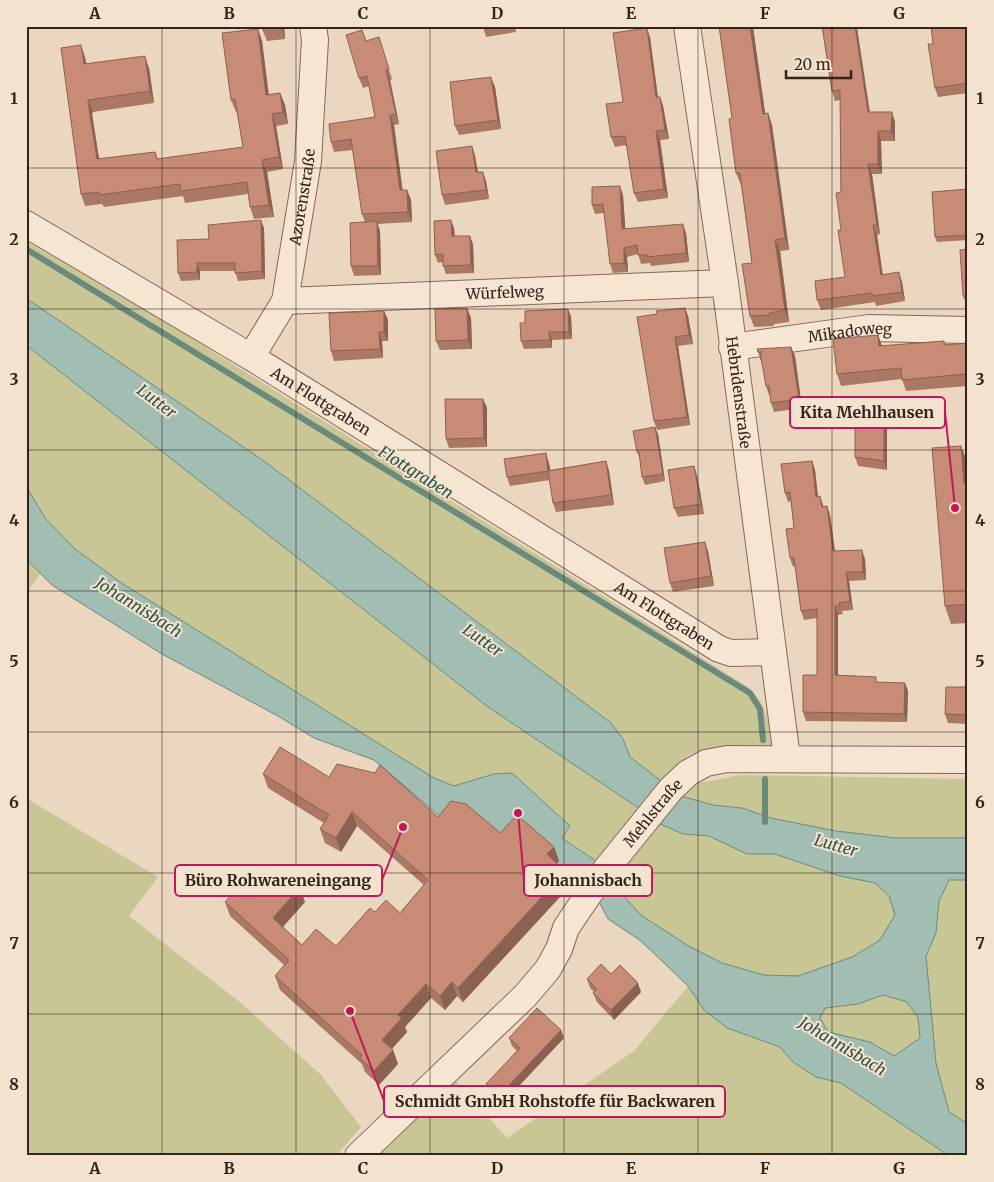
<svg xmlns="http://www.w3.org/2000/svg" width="994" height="1182" font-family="Merriweather,serif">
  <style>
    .green { fill: #c8c694 }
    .water { fill: #a2bdb1; stroke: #6a8a7d; fill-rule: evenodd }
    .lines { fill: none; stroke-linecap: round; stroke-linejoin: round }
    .stream { stroke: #6a8a7d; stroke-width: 6 }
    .minor-casing { stroke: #826858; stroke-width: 28 }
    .minor { stroke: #f6e5d1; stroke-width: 26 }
    .wall { fill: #ab7865 }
    .shaded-wall { fill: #8b6153 }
    .building { fill: #c78b76; stroke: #8b6153 }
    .grid { fill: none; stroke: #32231c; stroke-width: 1; stroke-opacity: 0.55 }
    .labels { text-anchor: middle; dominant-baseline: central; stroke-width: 4; stroke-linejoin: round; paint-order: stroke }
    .street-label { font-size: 15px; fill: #32231c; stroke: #f3e2ce }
    .water-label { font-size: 16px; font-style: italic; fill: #2c5249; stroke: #f3e2ce }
    .leader { fill: none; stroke: #c2185b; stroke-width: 2 }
    .callout-dot { fill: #c2185b; stroke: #f3e2ce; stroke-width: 2 }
    .callout { fill: #f3e2ce; stroke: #c2185b; stroke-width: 2 }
    .callout-label { font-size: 16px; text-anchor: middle; font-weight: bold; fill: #32231c }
    .neatline { fill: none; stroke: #32231c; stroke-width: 2 }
    .grid-label { font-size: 16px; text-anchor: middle; font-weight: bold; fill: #32231c }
  </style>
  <rect width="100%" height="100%" fill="#ebd7bf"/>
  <g class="green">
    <path d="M26 241 180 331 748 687C766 703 770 723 771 746 748 746 702 743 684 759 676 765 670 776 665 784L630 757 623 739 611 723 264 461 26 298Z"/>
    <path d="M26 345 488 707 643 811 602 865 562 837 570 826 494 774 454 786 434 778 123 584 75 549 45 518 26 486Z"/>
    <path d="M26 559 40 574 26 593Z"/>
    <path d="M741 775 968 779V838H896L836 831 771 818 742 808 713 805 681 796 699 783Z"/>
    <path d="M26 798 158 877 129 916 241 1003 321 1075 361 1127 336 1156H26Z"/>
    <path d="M660 824 683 834 709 836 747 854H775L840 876 875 883 889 895 896 915 880 940 852 957 798 976 764 975 722 963 687 945 641 915 607 878Z"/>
    <path d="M949 880H968V1124L949 1112 936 1063 926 956 936 933 939 901Z"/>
    <path d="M688 986 704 1010 727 1028 780 1047 793 1062 816 1076 841 1082 949 1156H372L455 1080 507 1138 634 1051Z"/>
    <path d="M883 995 907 1002 918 1018 920 1038 894 1056 870 1042 828 1032 820 1018 825 1008 858 1004Z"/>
  </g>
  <g class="water">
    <path d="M26 298 264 461 611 723 623 739 630 757 665 784 643 811 488 707 26 345Z"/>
    <path d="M26 486 45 518 75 549 123 584 434 778 454 786 494 774 512 773 570 826 562 838 602 865 581 895 552 868 559 860 505 847 449 824 374 760 314 738 278 716 162 654 52 585 26 559Z"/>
    <path d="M681 796 713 805 742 808 771 818 836 831 896 838H968V880H949L939 901 936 933 926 956 936 1063 949 1112 968 1124V1156H949L841 1083 816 1077 793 1062 780 1047 727 1028 704 1010 688 986 641 941 608 919 595 894 607 878 641 915 687 945 722 963 764 975 798 976 852 957 880 940 895 915 889 896 875 883 840 876 775 854H747L709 836 683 834 660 824ZM883 995 907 1002 918 1018 920 1038 894 1056 870 1042 828 1032 820 1018 825 1008 858 1004Z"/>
  </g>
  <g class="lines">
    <g class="stream">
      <path d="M26 249 750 693 760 709 763 740"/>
      <path d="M765 779V822"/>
    </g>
    <g class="minor-casing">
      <g id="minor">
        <path id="s1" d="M687 26 725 283 787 758"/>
        <path id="s2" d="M26 224 251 357 719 649 731 653 773 652"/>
        <path id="s3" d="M285 301 725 283"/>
        <path id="s4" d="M732 347 869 328 968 330"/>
        <path id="s5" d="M251 357 285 301 308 161 315 40 313 26"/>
        <path id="s6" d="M358 1156 525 996 548 969 559 949 566 928 578 910 607 868 671 789 688 773 706 763 727 759 968 760"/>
      </g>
    </g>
    <use href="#minor" class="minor"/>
  </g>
  <g class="wall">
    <path d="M284 26 285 39 267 41 262 29Z"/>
    <path d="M483 26H515L516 32 486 37Z"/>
    <path d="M719 26H753L765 114 768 113 772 125 789 250 780 251 789 322 774 324V326L754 327 750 316 752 263 741 185 736 173 732 118Z"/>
    <path d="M822 26H863L864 27 857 28 870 112 895 122V141H881L882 174H872L880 234 877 235 883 275 902 282 905 301 876 306 875 302 821 310 817 300 845 277 841 230 840 100 835 101 832 91Z"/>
    <path d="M968 26V93L938 97 935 88 933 44Z"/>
    <path d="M258 29 262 41 269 95 280 93 285 105 288 124 276 126 283 169 267 172 274 217 254 219 250 207 248 194 185 203 183 196 104 207 102 204 85 206 81 194 85 57 86 64 149 68 154 103 93 112 92 114 99 159 155 152 158 159 243 147 237 112H236L231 100Z"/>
    <path d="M379 37 392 79 390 80 399 124 394 125 402 190H407L411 200 412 222 377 224 380 231 381 275 354 276 351 266 365 222 362 214 353 150 334 152 331 142 375 117 369 86 363 88 359 78 366 41Z"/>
    <path d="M650 37 658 97H660L663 106 669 139 660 140 668 198 638 202 634 193 627 145 615 147 611 137 623 102Z"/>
    <path d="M495 87 501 129 459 135 455 126Z"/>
    <path d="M472 146 475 156 478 172 486 181 489 199 445 205 442 195Z"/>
    <path d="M968 191V240L937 242 935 237Z"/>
    <path d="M623 195 625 229 686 233 689 262 651 266 650 263 641 264 638 254 627 257 628 272 613 273 610 264 604 213 595 214 592 205Z"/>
    <path d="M264 228 265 279 238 281 235 271H200V280L181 281 178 273 209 239Z"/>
    <path d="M454 228 455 236 473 244 474 273 446 274 443 266V262L438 263 435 255Z"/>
    <path d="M968 249V306H967L963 296Z"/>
    <path d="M467 308 471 318 472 349 440 350 436 341Z"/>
    <path d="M685 308 688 316 693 344 678 346 690 425 657 430 654 421 657 314Z"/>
    <path d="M384 311 388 320V341H382L383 358 334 361 331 351Z"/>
    <path d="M571 316 572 339 552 340V348L524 349 521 341Z"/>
    <path d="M878 335 882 346 944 341 945 345 968 343V386L906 391 902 379 841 386 837 374Z"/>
    <path d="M791 347 795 356 802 408 774 412 771 403 770 395H769L766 386 762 361H761L758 352Z"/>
    <path d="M483 399 487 408V447L449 448 446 439Z"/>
    <path d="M884 421 887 430V470L858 466 855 457Z"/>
    <path d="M658 434 665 481 645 485 642 477 640 459 637 452Z"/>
    <path d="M606 461 609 471 614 505 556 512 553 503 550 480 510 486 507 477 549 463 550 470Z"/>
    <path d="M812 461 815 470 818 497 824 507 827 506 830 515 835 551 865 559 866 580 849 581 853 610 842 611 843 614 838 615V675L877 682 905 683 908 691 907 722 806 721 803 712 817 675V618L804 620 801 611 795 566 793 567 790 558 794 528 791 501 788 502 785 493Z"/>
    <path d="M968 463V623L951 624 945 606Z"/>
    <path d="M697 475 704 514 678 517 674 508Z"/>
    <path d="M708 551 714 586 673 592 670 583Z"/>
    <path d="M968 687V724L948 723 945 714Z"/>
    <path d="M263 774 329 777 438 817 554 847 559 861 556 864 570 886 463 1002 457 996 445 1010 431 998 405 1027 407 1032 392 1049 393 1050 398 1064 379 1085 365 1072 362 1064 280 990 275 976 284 965 230 916 225 902 248 899 305 902 283 927 302 945 336 946 375 912 400 913 424 885 357 826 341 852 325 843 320 829 324 823 268 788Z"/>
    <path d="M611 974 641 992 614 1020 597 1002 593 993 594 992 590 988 587 979Z"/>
    <path d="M509 1038H564L502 1104 489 1092 486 1084 517 1051 512 1046Z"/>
  </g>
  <g class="shaded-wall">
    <path d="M281 26H284L285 39Z"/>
    <path d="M750 26H753V28L767 126 763 114Z"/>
    <path d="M855 26H856L857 28 871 122 868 112Z"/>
    <path d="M647 28 650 37 659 107 656 97Z"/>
    <path d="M258 29 262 41 270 107 266 95Z"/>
    <path d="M81 45 85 57 88 76 84 64Z"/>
    <path d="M145 56 149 68 154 103 150 91Z"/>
    <path d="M386 70 390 80 399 124 396 114Z"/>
    <path d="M491 77 495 87 501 129 498 120Z"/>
    <path d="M280 93 285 105 288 124 283 112Z"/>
    <path d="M660 97 663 106 669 139 665 130Z"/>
    <path d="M88 100 93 112 92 114 101 171 97 159 88 102Z"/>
    <path d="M892 112 895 122V141L891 131Z"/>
    <path d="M768 113 772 125 789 250 785 238Z"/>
    <path d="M272 114 276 126 283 169 279 157Z"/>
    <path d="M390 115 394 125 404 200 400 190Z"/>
    <path d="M656 131 660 140 668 198 664 189Z"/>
    <path d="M878 131 881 141 882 174 878 164Z"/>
    <path d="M472 146 475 156 479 181 476 172Z"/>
    <path d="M262 160 267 172 274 217 269 205Z"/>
    <path d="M868 164 872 174 880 234 877 225Z"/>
    <path d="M483 172 486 181 489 199 486 190Z"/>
    <path d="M620 186 623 195 626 238 622 229Z"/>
    <path d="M407 190 411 200 412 222 408 212Z"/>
    <path d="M261 220 264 228 265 279 262 271Z"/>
    <path d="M451 220 454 228 455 244 452 236Z"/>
    <path d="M377 221 380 231 381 275 378 266Z"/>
    <path d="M683 224 686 233 689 262 686 253Z"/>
    <path d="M873 225 877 235 884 285 881 275Z"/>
    <path d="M470 236 473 244 474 273 471 265Z"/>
    <path d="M775 240 780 251 789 322 785 310Z"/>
    <path d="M624 248 627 257 628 272 624 263Z"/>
    <path d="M197 263 200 271V280L197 272Z"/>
    <path d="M899 272 902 282 905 301 902 292Z"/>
    <path d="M467 308 471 318 472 349 468 340Z"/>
    <path d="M685 308 688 316 693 344 689 335Z"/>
    <path d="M568 309 571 316 572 339 569 332Z"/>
    <path d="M384 311 388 320V341L384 332Z"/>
    <path d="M379 332 382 341 383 358 380 349Z"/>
    <path d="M549 332 552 340V348L550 340Z"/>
    <path d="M878 335 882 346H879Z"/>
    <path d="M675 337 678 346 690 425 687 417Z"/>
    <path d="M791 347 795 356 802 408 799 399Z"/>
    <path d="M483 399 487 408V447L484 438Z"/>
    <path d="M884 421 887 430V470L884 461Z"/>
    <path d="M655 427 658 434 665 481 663 474Z"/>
    <path d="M961 446 968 463V494L964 483Z"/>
    <path d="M546 453 549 463 552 480 548 471Z"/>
    <path d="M606 461 609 471 614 505 611 495Z"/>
    <path d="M812 461 815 470 819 506 816 497Z"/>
    <path d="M694 466 697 475 704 514 701 504Z"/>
    <path d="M820 496 823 505 825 516 822 507Z"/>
    <path d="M827 506 830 515 836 559 833 551Z"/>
    <path d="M705 542 708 551 714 586 711 576Z"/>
    <path d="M862 550 865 559 866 580 863 572Z"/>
    <path d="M846 572 849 581 853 610 850 601Z"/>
    <path d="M835 606 838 615V684L835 675Z"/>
    <path d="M905 683 908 691 907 722 904 714Z"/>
    <path d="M352 812 357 826 341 852 336 838Z"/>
    <path d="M554 847 559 861 552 868 547 854Z"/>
    <path d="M565 872 570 886 463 1002 458 988Z"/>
    <path d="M300 887 305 902 278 932 273 918Z"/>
    <path d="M452 982 457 996 445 1010 440 996Z"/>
    <path d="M638 983 641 992 614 1020 611 1010Z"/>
    <path d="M426 984 431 998 405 1027 407 1032 387 1054 382 1040 398 1015Z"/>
    <path d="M561 1030 564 1038 502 1104 499 1096Z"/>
    <path d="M393 1050 398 1064 379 1085 374 1071Z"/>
  </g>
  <g class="building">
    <path d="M262 26H281L262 29Z"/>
    <path d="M719 26H750L763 114 768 113 785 238 775 240 785 310 769 313 770 315 750 316 742 264 752 263 740 173H736L729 119 732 118Z"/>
    <path d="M822 26H855L868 112H892L891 131H878V164H868L877 225H873L881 275 899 272 902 292 873 296 872 293 817 300 815 281 845 277 838 230H841L836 193 841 192 840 90 832 91Z"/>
    <path d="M931 26H968V39H966L968 54V83L935 88 928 44H933Z"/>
    <path d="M647 28 656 97H660L665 130 656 131 664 189 634 193 625 136 611 137 606 104 623 102 613 33Z"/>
    <path d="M258 29 266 95 280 93 283 112 272 114 279 157 262 160 269 205 250 207 247 182 181 191 180 184 99 195V192L81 194 61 48 81 45 84 64 145 56 150 91 88 100V102L97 159 155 152 157 159 243 147 235 99 231 100 222 33Z"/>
    <path d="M362 30 366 41 379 37 389 69 386 70 396 114 390 115 400 190H407L408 212 362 214 351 139 331 142 329 124 375 117 367 76 359 78 346 35Z"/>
    <path d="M491 77 498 120 455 126 450 82Z"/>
    <path d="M472 146 476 172H483L486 190 442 195 436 151Z"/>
    <path d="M620 186 622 229 683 224 686 253 647 257V255H638L637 245 624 248V263L610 264 603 204 592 205V187Z"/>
    <path d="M967 189 968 235 935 237 932 192Z"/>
    <path d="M261 220 262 271 235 273V263H197V272L178 273 177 240 209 239 208 225Z"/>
    <path d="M451 220 452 236H470L471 265 443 266V254L435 255 434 221Z"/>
    <path d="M377 221 378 266H351L350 223Z"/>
    <path d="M968 249V296H963L960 250Z"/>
    <path d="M467 308 468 340 436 341 435 309Z"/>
    <path d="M685 308 689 335 675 337 687 417 654 421 637 317 657 314 656 311Z"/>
    <path d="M568 309 569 332H549L550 340 521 341 520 323H525V311Z"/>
    <path d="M384 311V332H379L380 349 331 351 329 313Z"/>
    <path d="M878 335 879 346 944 341V345L968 343V379H967L966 374 902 380 901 368 837 374 833 339Z"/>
    <path d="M791 347 799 399 771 403 769 386H766L760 352H762H758L757 349Z"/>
    <path d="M445 399H483L484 438 446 439Z"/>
    <path d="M855 421H884V461L855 457Z"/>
    <path d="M655 427 663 474 642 477 639 452H637L633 431Z"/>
    <path d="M961 446 964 483H968V604L945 606 932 448Z"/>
    <path d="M546 453 548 471 507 477 504 459Z"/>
    <path d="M606 461 611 495 553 503 548 471Z"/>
    <path d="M812 461 816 497 820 496 822 507 827 506 833 551 862 550 863 572H846L850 601 839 603 840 606H835V675L876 677V682L905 683 904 714 803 712V675H817V609L801 611 794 558H790L786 529 794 528 790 492 785 493 781 464Z"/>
    <path d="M694 466 701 504 674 508 668 470Z"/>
    <path d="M705 542 711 576 670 583 664 548Z"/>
    <path d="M946 687H968V715L945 714Z"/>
    <path d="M280 747 329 777 337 764 375 773 380 765 438 817 451 801 466 804 500 833 517 815 554 847 547 854 565 872 458 988 452 982 440 996 426 984 398 1015 402 1018 382 1040 393 1050 374 1071 360 1058 362 1055 275 976 289 960 225 902 237 889 248 899 277 867 300 887 273 918 302 945 316 929 336 946 370 908 375 912 386 900 400 913 428 880 352 812 336 838 320 829 329 815 263 774Z"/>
    <path d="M601 964 611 974 620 965 638 983 611 1010 593 993 597 989 587 979Z"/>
    <path d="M537 1008 561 1030 499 1096 486 1084 520 1048 509 1038Z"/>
  </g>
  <path class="grid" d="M162 26V1156M296 26V1156M430 26V1156M564 26V1156M698 26V1156M832 26V1156M26 168H968M26 309H968M26 450H968M26 591H968M26 732H968M26 873H968M26 1014H968"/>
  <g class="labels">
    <g class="street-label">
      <text stroke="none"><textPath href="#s5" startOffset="171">Azorenstraße</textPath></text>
      <text stroke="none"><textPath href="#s3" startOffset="220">Würfelweg</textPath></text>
      <text stroke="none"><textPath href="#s4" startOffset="119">Mikadoweg</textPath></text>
      <text stroke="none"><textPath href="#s1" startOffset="370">Hebridenstraße</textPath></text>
      <text stroke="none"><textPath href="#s2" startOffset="344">Am Flottgraben</textPath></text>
      <text stroke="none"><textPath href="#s2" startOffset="749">Am Flottgraben</textPath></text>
      <text stroke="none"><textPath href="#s6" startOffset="456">Mehlstraße</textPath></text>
    </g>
    <g class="water-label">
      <text transform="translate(157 401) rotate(37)">Lutter</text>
      <text transform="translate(416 472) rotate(32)">Flottgraben</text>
      <text transform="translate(139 607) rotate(32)">Johannisbach</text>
      <text transform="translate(483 640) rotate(35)">Lutter</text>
      <text transform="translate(836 845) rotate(16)">Lutter</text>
      <text transform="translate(843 1046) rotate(31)">Johannisbach</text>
    </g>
  </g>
  <path class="leader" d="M955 508L945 412M403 827L382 880M518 813L524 880M350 1011L384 1101"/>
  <g class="callout-dot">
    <circle cx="955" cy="508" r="5"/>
    <circle cx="403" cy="827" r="5"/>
    <circle cx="518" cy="813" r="5"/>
    <circle cx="350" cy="1011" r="5"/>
  </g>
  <g class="callout">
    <rect x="790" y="397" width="155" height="31" rx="5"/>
    <rect x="175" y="865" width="207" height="31" rx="5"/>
    <rect x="524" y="865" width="128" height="31" rx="5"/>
    <rect x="384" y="1086" width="341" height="31" rx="5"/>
  </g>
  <g class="callout-label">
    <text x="867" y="418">Kita Mehlhausen</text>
    <text x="278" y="886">Büro Rohwareneingang</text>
    <text x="588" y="886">Johannisbach</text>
    <text x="555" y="1107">Schmidt GmbH Rohstoffe für Backwaren</text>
  </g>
  <rect width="994" height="1182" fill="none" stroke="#f3e2ce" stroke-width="55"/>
  <path d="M786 70v8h65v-8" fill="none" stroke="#32231c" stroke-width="2.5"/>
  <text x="794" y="70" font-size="15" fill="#32231c" stroke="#f3e2ce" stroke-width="4" paint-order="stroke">20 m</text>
  <rect x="28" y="28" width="938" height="1126" class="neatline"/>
  <g class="grid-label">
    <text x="95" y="19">A</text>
    <text x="229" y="19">B</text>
    <text x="363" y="19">C</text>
    <text x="497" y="19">D</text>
    <text x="631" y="19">E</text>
    <text x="765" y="19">F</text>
    <text x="899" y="19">G</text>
    <text x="14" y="104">1</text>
    <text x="980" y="104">1</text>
    <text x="14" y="245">2</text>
    <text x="980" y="245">2</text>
    <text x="14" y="385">3</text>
    <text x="980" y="385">3</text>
    <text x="14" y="526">4</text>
    <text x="980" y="526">4</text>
    <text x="14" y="667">5</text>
    <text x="980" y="667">5</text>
    <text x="14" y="808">6</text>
    <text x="980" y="808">6</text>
    <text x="14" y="949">7</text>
    <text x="980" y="949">7</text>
    <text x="14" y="1090">8</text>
    <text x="980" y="1090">8</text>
    <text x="95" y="1174">A</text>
    <text x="229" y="1174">B</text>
    <text x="363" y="1174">C</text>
    <text x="497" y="1174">D</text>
    <text x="631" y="1174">E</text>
    <text x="765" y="1174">F</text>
    <text x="899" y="1174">G</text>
  </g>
</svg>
